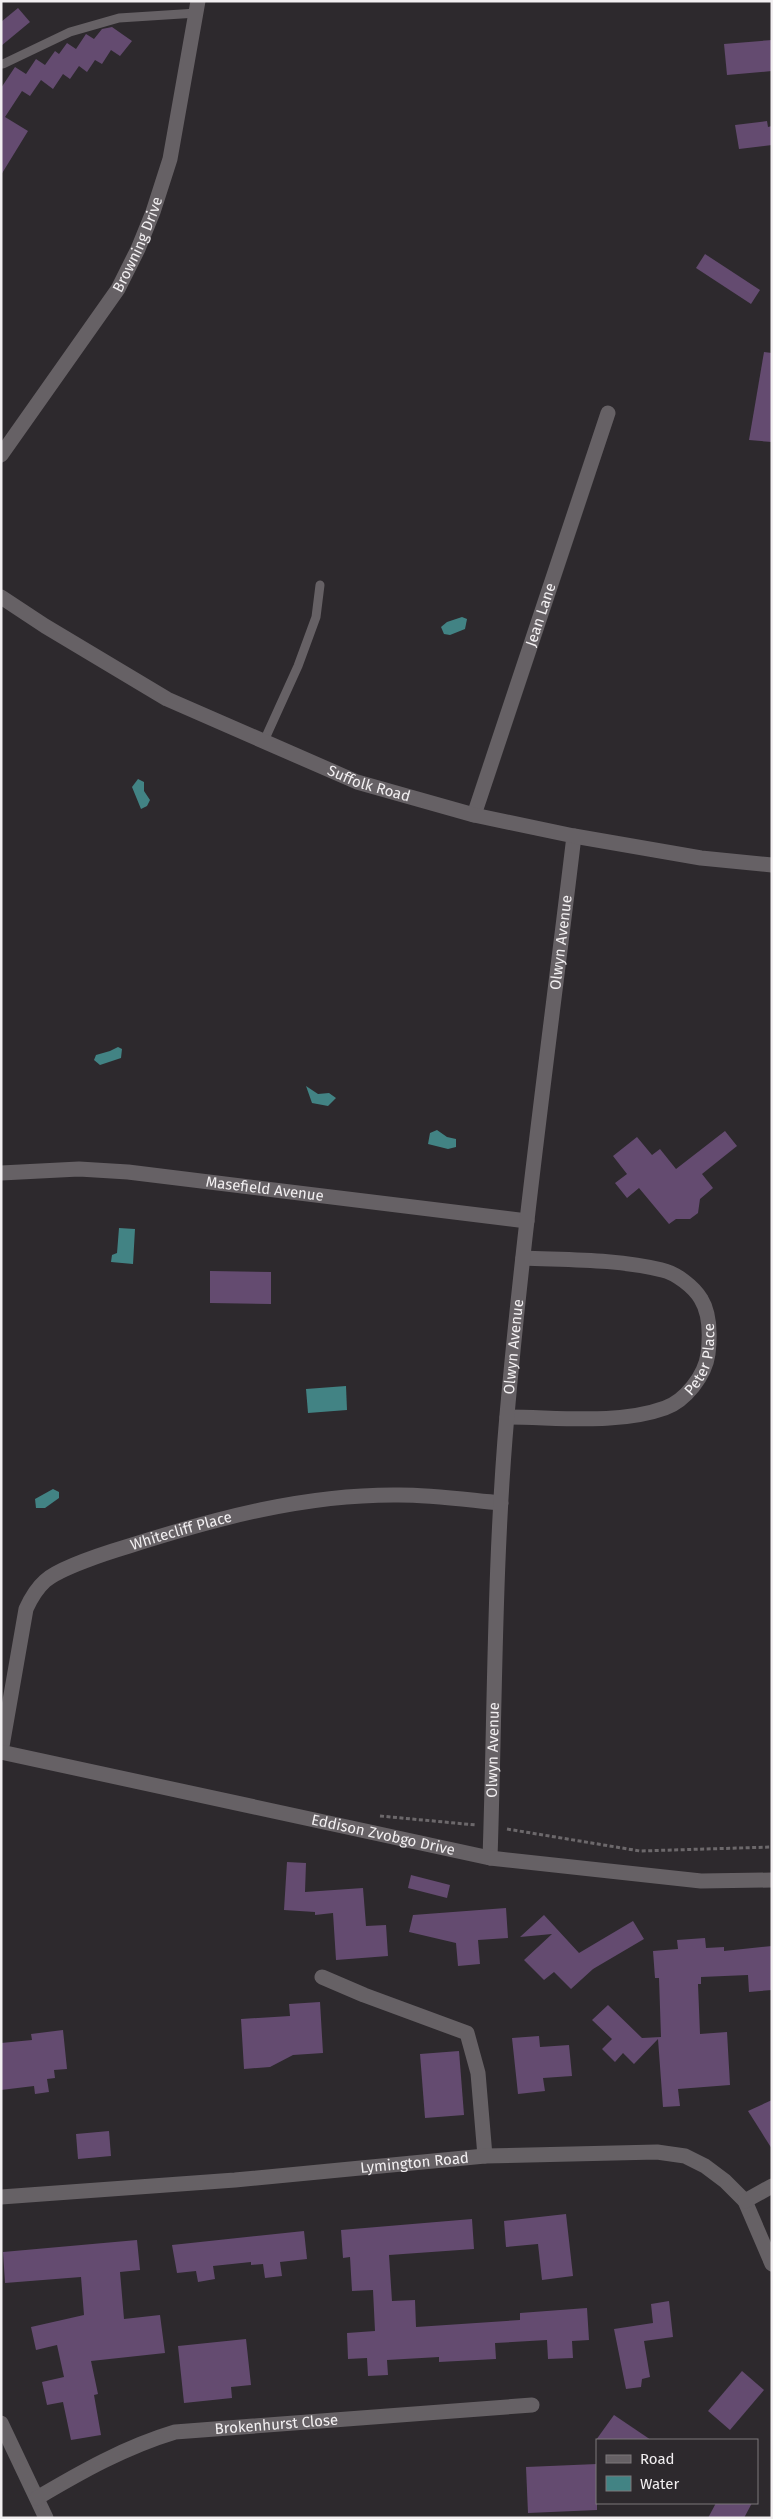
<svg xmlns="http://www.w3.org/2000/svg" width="773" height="2519" font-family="'Fira Sans',sans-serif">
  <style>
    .water { fill: #428384 }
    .building { fill: #644b70 }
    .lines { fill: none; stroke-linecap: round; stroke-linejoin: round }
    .path { stroke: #6c686b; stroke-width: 3; stroke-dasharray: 4 2.5; stroke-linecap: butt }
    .lane { stroke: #666165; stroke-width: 9 }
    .street { stroke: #666165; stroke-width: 15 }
    .secondary { stroke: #666165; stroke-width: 15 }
    .labels { text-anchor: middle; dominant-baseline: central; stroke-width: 4; stroke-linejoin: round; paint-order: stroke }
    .street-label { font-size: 15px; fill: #f2eff1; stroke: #2d292d }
  </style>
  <rect width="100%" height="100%" fill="#2d292d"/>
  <g class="water">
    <path d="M462 617 467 619 465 629 450 635 444 634 441 627 447 622Z"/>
    <path d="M138 779 144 782V791L150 800 147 806 141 809 132 787Z"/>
    <path d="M118 1047 122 1049 121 1058 100 1065 94 1060 96 1055 110 1051Z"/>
    <path d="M306 1086 318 1094 329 1093 336 1098 328 1106 312 1103Z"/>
    <path d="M437 1130 447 1137 456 1139V1147L448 1149 428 1144 430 1133Z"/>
    <path d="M119 1228 135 1229 133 1264 111 1262 112 1255 117 1253Z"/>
    <path d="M346 1386 347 1410 308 1413 306 1389Z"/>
    <path d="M53 1489 59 1492V1498L45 1508H36L35 1499Z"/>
  </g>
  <g class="building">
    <path d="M18 8 30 22 1 46V22Z"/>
    <path d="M112 27 132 41 120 56 111 50 102 64 95 60 87 72 79 66 70 79 63 74 53 89 41 80 30 96 22 91 5 117 28 131 1 175V88L15 67 26 74 36 59 45 65 55 51 59 54 67 43 76 49 86 34 94 39 102 29Z"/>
    <path d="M772 40V71L727 75 724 44Z"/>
    <path d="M767 121 768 127 772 126V145L739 149 735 125Z"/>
    <path d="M705 254 760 290 751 304 696 268Z"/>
    <path d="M764 352 772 353V442L749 440Z"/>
    <path d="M725 1131 737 1146 702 1174 713 1188 700 1199 698 1213 690 1219H676L669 1224 639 1188 627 1198 615 1183 627 1174 613 1156 637 1137 652 1155 660 1149 676 1169Z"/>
    <path d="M210 1271 271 1272V1304L210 1303Z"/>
    <path d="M287 1862 306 1863 305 1892 363 1888 366 1926 386 1925 388 1956 336 1960 333 1913 315 1915V1912L284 1910Z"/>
    <path d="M411 1875 450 1885 447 1898 408 1888Z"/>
    <path d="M506 1908 508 1938 478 1940 480 1964 458 1966 456 1943 409 1932 413 1915Z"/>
    <path d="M544 1915 579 1953 633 1921 644 1939 593 1969 571 1989 554 1972 544 1980 524 1960 552 1934 520 1937Z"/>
    <path d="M705 1938 706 1948 724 1947V1951L772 1946V1990L749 1992 748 1975 701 1977V1984H698L700 2034 727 2032 730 2085 678 2089 680 2106 663 2107 658 2039 634 2064 623 2053 615 2062 602 2049 612 2039 592 2020 608 2005 642 2038 661 2037 659 1978H655L653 1951 678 1949 677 1940Z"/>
    <path d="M320 2002 323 2053 293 2055 270 2067 244 2069 241 2019 290 2016 289 2004Z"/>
    <path d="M63 2030 67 2069 54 2070 55 2078 47 2079 49 2092 35 2094 34 2086 1 2090V2043L32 2040 31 2034Z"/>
    <path d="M539 2036 540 2047 569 2045 572 2076 543 2078 545 2091 518 2094 512 2038Z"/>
    <path d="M459 2051 464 2115 425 2118 420 2054Z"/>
    <path d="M772 2100V2149L748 2111Z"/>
    <path d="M109 2131 111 2156 78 2159 76 2134Z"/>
    <path d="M566 2214 573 2276 542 2280 538 2244 506 2247 504 2221Z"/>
    <path d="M472 2219 474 2249 389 2255 392 2301 415 2300 416 2327 520 2320V2313L587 2308 589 2340 572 2341 573 2358 548 2359 547 2340 495 2343 496 2359 439 2362V2357L387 2360 388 2375 368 2376 367 2358 348 2359 347 2333 375 2331 373 2290 352 2291 350 2257 343 2258 341 2230Z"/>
    <path d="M304 2231 307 2259 280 2262 282 2276 265 2278 263 2264 251 2265V2262L213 2266 215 2279 198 2282 196 2271 177 2273 172 2245Z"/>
    <path d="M137 2240 140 2270 120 2272 124 2319 160 2315 165 2353 91 2361 98 2394 94 2395 101 2435 71 2440 63 2402 47 2405 42 2382 64 2377 57 2345 36 2350 31 2327 84 2315 81 2277 5 2283 3 2252Z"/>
    <path d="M669 2301 673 2337 644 2341 650 2377 642 2379 641 2387 626 2389 614 2329 653 2323 651 2304Z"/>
    <path d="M246 2339 251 2385 231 2387 232 2398 184 2403 178 2346Z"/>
    <path d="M742 2371 764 2390 730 2430 708 2411Z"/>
    <path d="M614 2415 651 2440H596Z"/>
    <path d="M597 2464V2510L528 2513 526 2467Z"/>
    <path d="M716 2503H752L744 2518H708Z"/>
  </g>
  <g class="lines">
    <g class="path">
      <path d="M380 1816 476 1825"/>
      <path d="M507 1829 640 1851 772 1847"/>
    </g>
    <g class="lane">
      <path d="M3 64 70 32 119 18 197 13"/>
      <path d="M264 741 298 666 316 617 320 585"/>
    </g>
    <g class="street">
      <path id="s1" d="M1 455 118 289 138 249 153 212 170 159 198 1"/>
      <path id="s2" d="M474 815 608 413"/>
      <path id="s3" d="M1 1173 79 1169 128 1172 527 1221"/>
      <path id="s4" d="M507 1417C557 1417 618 1425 665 1408 685 1401 705 1376 708 1354 710 1337 711 1315 701 1299 694 1287 676 1273 662 1270 618 1259 569 1260 523 1258"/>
      <path id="s5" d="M1 1752 26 1609C31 1598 36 1589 45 1581 59 1568 109 1552 129 1546 217 1518 306 1494 399 1495 433 1495 468 1500 501 1503"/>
      <path id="s6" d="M490 1858C495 1710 494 1562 507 1415 524 1222 551 1029 574 836"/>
      <path d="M322 1977 364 1995 467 2033 478 2073 485 2156"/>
      <path id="s7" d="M1 2197 235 2180 485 2156 657 2152 685 2156 705 2166 725 2181 745 2201 772 2264"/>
      <path d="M745 2201 772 2186"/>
      <path d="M1 2423 46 2518"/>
      <path id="s8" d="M37 2498C81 2472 125 2447 175 2432L532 2405"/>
    </g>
    <g class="secondary">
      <path id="s9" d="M1 597 45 626 167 699 357 782 474 815 574 836 701 858 772 865"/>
      <path id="s10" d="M1 1752 490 1858 701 1881 772 1880"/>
    </g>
  </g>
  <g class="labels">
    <g class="street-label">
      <text stroke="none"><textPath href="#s1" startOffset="252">Browning Drive</textPath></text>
      <text stroke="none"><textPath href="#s2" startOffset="211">Jean Lane</textPath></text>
      <text stroke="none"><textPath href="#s9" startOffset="414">Suffolk Road</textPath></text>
      <text stroke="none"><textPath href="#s6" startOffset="919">Olwyn Avenue</textPath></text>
      <text stroke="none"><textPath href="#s3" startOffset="265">Masefield Avenue</textPath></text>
      <text stroke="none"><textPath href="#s6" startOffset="512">Olwyn Avenue</textPath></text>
      <text stroke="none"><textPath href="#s4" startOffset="224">Peter Place</textPath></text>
      <text stroke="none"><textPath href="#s5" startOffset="325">Whitecliff Place</textPath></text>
      <text stroke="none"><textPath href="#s6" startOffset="108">Olwyn Avenue</textPath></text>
      <text stroke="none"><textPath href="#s10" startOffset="391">Eddison Zvobgo Drive</textPath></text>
      <text stroke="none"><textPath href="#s7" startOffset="415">Lymington Road</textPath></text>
      <text stroke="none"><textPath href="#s8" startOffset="255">Brokenhurst Close</textPath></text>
    </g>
  </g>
  <rect width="773" height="2519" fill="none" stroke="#f2eff1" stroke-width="5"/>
  <rect x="596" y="2439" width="162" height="65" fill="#2d292d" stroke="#7c787b"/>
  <rect x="606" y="2455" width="25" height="8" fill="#666165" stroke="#7c787b"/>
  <text x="640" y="2464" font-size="15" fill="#f2eff1">Road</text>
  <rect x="606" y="2476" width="25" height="15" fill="#428384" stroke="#7c787b"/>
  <text x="640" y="2489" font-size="15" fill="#f2eff1">Water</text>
</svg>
